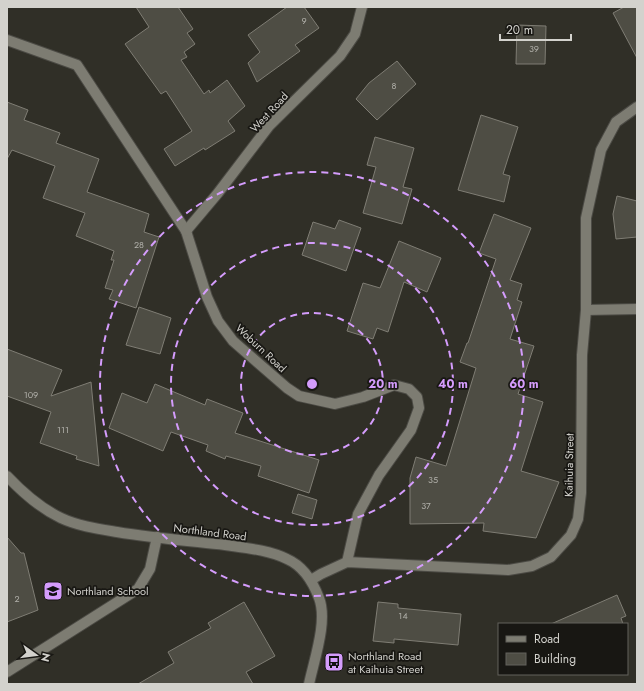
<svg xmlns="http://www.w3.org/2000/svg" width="644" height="691" font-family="Jost,sans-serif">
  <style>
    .building { fill: #4e4d44; stroke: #7f7d74 }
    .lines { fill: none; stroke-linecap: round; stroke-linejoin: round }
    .minor-casing { stroke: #4c4b45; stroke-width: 12 }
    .tertiary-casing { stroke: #4c4b45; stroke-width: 12 }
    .minor { stroke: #7d7c72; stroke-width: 10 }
    .tertiary { stroke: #7d7c72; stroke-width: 10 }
    .ring { fill: none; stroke: #d49cfc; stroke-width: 2; stroke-dasharray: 7 5 }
    .labels { text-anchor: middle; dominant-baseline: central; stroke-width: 3.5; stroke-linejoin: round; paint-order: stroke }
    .number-label { font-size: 9px; fill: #b2b1ab }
    .street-label { font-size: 11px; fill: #d3d2cd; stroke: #181713 }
    .poi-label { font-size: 11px; fill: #d3d2cd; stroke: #181713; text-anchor: start }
    .centre { fill: #d49cfc; stroke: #181713; stroke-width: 2 }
    .ring-label { font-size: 12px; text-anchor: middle; font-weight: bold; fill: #d49cfc; stroke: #181713; stroke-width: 3.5; stroke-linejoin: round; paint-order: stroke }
  </style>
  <rect width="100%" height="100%" fill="#302f27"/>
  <g class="building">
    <path d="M136 7H178L193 29 187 33 195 44 184 52 187 57 181 60 204 94 209 90 210 93 227 80 245 106 228 121 235 131 205 150 204 148 175 166 164 149 192 131 166 91 161 94 125 44 149 27Z"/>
    <path d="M287 7H304L319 28 295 45 300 51 257 82 248 63 260 52 248 35Z"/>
    <path d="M624 7H637V58L613 13Z"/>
    <path d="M517 25 546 26 545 64H516Z"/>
    <path d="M397 61 416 84 377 120 356 99 369 83Z"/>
    <path d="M7 102 28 110 24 120 60 133 56 143 99 159 87 192 149 214 144 232 159 237 136 308 109 299 113 290 105 288 114 260H111L114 251 76 236 85 213 43 198 55 166 12 150 7 159Z"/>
    <path d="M481 115 518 127 503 174 510 176 504 202 458 190Z"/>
    <path d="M375 137 414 148 403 187 412 189 402 224 363 213 376 167 367 165Z"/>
    <path d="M617 196 637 201V237L616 239 613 214Z"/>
    <path d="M494 214 531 228 510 280 522 284 517 300 522 302 510 339 534 346 518 394 543 402 521 471 559 482 536 538 483 531 484 523 410 524V478L416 457 446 466 476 368 460 362 467 343H468L496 259 479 253Z"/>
    <path d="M339 220 361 228 346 271 302 255 313 222 335 229Z"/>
    <path d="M399 241 441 258 427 292 404 282 388 332 377 328 373 339 347 331 363 283 380 288Z"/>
    <path d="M139 307 171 318 160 354 126 345Z"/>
    <path d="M7 349 62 370 51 396 91 382 99 466 76 459 77 456 40 443 51 412 7 396Z"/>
    <path d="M155 384 205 405 207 399 243 413 235 433 319 460 309 493 258 476 261 466 226 456 225 459 206 451 208 445 171 432 163 451 109 428 122 393 147 403Z"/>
    <path d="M298 494 317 500 312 519 292 513Z"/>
    <path d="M7 537 21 553H24L38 610 7 622Z"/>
    <path d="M617 595 626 616 621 618 623 624H551Z"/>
    <path d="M244 602 275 656 246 672 253 684H138L174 663 168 652 211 628 208 623Z"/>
    <path d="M378 602 398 604V608L461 614 458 645 394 639V643L373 641Z"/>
  </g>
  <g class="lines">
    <g class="minor-casing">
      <g id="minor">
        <path d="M7 40 77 65 186 231 207 297 218 321 233 341 287 388 299 396 335 404 363 397 394 385 409 389 417 397 419 408 411 430 379 475 358 514 347 562"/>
        <path d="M186 231 218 193 269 126 340 56 355 34 362 7"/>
        <path d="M586 310 637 309"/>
        <path d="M311 580 321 574 347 562 508 570 532 566 551 557 571 535 578 519 581 493 582 355 586 310V218L601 150 616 122 637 107"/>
        <path d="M7 672 138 589 150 569 157 537"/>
      </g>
    </g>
    <g class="tertiary-casing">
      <path id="tertiary" d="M7 476C23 493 40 508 61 518 78 526 99 529 117 532 153 538 189 541 225 545 246 548 269 550 287 559 303 566 313 582 319 598 328 621 314 660 309 684"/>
    </g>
    <use href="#minor" class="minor"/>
    <use href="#tertiary" class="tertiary"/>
  </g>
  <g class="ring">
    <circle cx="312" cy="384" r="71"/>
    <circle cx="312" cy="384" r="141"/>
    <circle cx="312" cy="384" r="212"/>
  </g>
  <defs>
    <g id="school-square" transform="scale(1)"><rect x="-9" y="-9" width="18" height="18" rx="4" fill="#d49cfc" stroke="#181713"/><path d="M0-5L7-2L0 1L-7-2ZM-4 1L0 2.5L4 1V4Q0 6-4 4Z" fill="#111"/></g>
    <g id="bus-square" transform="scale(1)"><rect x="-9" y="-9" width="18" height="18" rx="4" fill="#d49cfc" stroke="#181713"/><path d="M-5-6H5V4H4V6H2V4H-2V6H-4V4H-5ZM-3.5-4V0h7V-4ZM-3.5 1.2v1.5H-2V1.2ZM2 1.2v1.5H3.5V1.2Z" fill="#111"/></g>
  </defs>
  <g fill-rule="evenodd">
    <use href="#school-square" x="53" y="591"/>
    <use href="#bus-square" x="334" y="662"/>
  </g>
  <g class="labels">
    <g class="number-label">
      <text x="304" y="20">9</text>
      <text x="534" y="48">39</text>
      <text x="394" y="85">8</text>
      <text x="139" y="244">28</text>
      <text x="31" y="394">109</text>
      <text x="63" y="429">111</text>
      <text x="433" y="479">35</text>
      <text x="426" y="505">37</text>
      <text x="17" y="598">2</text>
      <text x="403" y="615">14</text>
    </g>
    <g class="street-label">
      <text transform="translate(269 112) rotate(-47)">West Road</text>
      <text transform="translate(261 348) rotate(43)">Woburn Road</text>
      <text transform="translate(569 465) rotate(-89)">Kaihuia Street</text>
      <text transform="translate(210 532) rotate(7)">Northland Road</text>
    </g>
    <g class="poi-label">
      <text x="67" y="591">Northland School</text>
      <text x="348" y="656">Northland Road<tspan x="348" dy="13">at Kaihuia Street</tspan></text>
    </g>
  </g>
  <circle cx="312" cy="384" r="6" class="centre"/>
  <g class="ring-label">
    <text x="383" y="388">20 m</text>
    <text x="453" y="388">40 m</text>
    <text x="524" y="388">60 m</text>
  </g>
  <rect width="644" height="691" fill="none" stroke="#d3d2cd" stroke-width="16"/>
  <rect x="498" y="623" width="130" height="52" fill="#181713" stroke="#63625d"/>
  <rect x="506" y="636" width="20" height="6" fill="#7d7c72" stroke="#63625d"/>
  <text x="534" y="643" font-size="12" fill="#d3d2cd">Road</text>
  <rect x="506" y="653" width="20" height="12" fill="#4e4d44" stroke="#63625d"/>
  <text x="534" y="663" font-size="12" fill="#d3d2cd">Building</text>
  <g transform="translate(36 655) rotate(104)" stroke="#181713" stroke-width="3" paint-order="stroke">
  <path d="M0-3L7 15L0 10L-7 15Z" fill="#d3d2cd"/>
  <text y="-6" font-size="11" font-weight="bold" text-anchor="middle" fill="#d3d2cd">N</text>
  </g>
  <path d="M500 34v6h71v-6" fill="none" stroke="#d3d2cd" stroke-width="2"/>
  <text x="506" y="34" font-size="12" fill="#d3d2cd" stroke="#181713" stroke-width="3" paint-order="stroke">20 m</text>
</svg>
